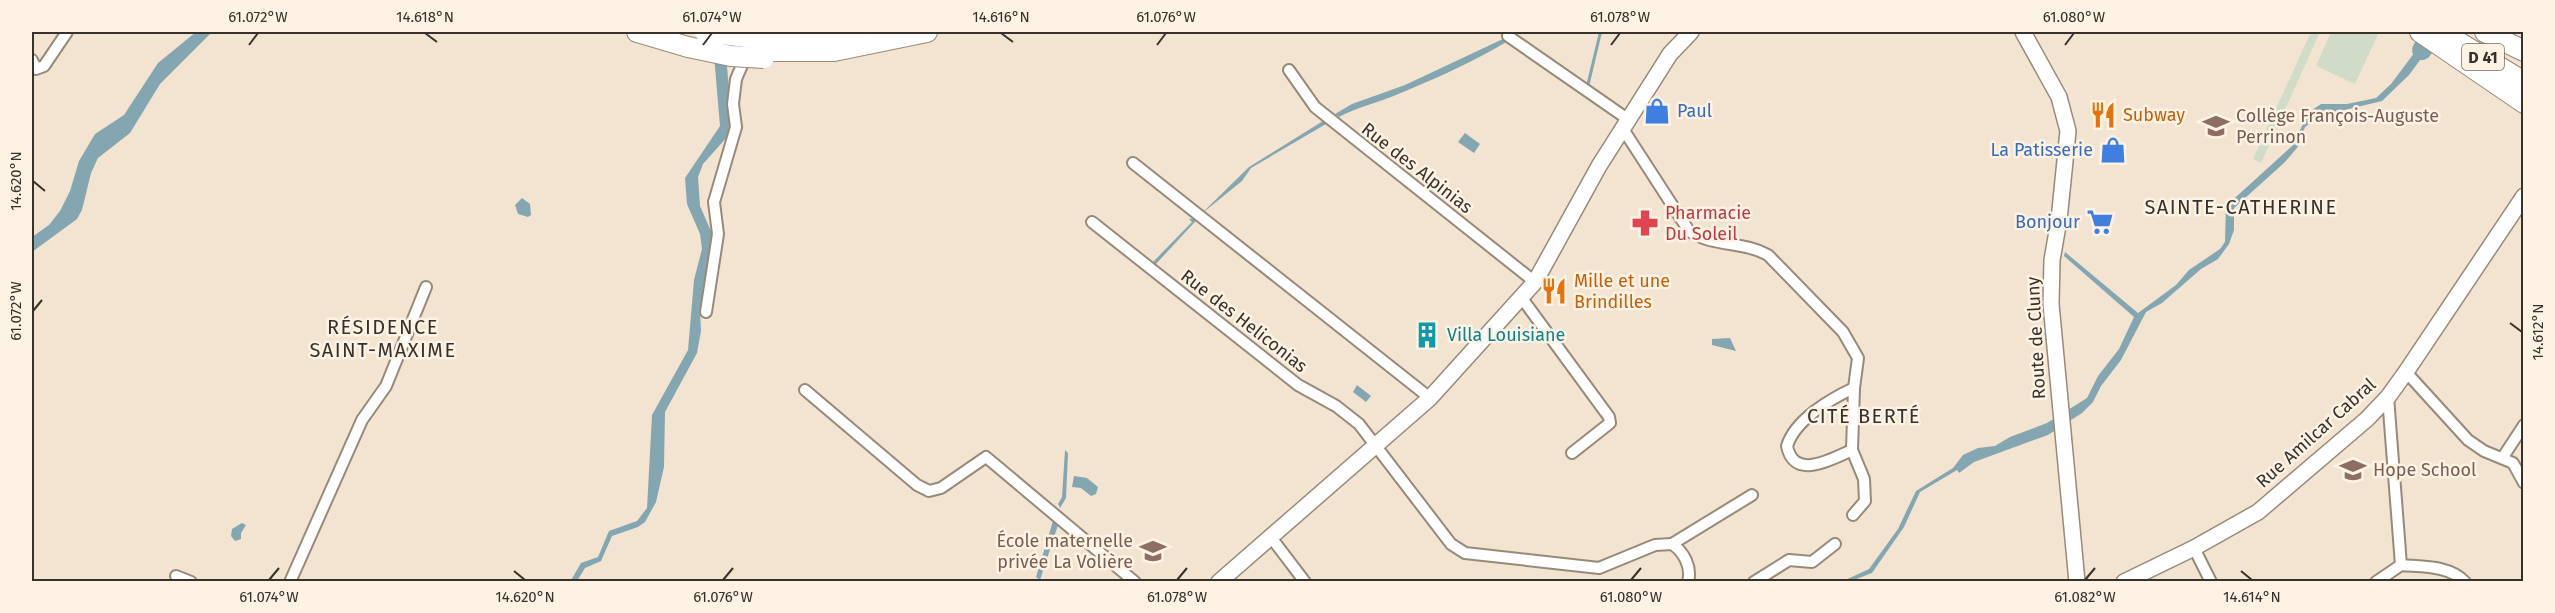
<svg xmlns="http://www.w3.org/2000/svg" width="2555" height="613" font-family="'Fira Sans',sans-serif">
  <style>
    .green { fill: #d0dcc7 }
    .water { fill: #84a6b1 }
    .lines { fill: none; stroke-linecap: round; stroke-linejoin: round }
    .river { stroke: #84a6b1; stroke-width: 20 }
    .street-casing { stroke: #968a79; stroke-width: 14 }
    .secondary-casing { stroke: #968a79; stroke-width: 18 }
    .highway-casing { stroke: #968a79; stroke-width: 22 }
    .street { stroke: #fff; stroke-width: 10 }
    .secondary { stroke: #fff; stroke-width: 15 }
    .highway { stroke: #fff; stroke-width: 20 }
    .highway-bridge-casing { stroke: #968a79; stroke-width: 22; stroke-linecap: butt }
    .highway-bridge { stroke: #fff; stroke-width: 20 }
    .ticks { fill: none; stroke: #36312a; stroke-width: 2 }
    .labels { text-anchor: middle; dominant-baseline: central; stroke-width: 5; stroke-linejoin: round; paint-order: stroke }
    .shield { fill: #fdf2e3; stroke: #726b62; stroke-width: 1.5 }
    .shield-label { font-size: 16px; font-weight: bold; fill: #36312a }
    .shop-label { font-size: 18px; fill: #366cbe; stroke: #fdf2e3; text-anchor: end }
    .food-label { font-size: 18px; fill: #c56008; stroke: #fdf2e3; text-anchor: start }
    .education-label { font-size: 18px; fill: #785e54; stroke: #fdf2e3; text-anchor: start }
    .street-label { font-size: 18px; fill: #36312a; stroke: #fdf2e3 }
    .health-label { font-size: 18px; fill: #be3a42; stroke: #fdf2e3; text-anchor: start }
    .culture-label { font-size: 18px; fill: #0d838f; stroke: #fdf2e3; text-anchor: start }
    .neighbourhood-label { font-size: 20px; letter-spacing: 1.5px; fill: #36312a; stroke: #fdf2e3 }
    .neatline { fill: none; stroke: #36312a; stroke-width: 2 }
    .ticks-label { font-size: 15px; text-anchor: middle; fill: #36312a }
  </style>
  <rect width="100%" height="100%" fill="#f2e4d1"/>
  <g class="green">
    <path d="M2311 32H2320L2261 163 2253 159Z"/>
    <path d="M2331 32H2379L2355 84 2316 66Z"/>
  </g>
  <g class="water">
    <path d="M196 32H212L160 84 130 133 98 158 91 173 82 210 77 219 32 252V237L49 225 60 211 70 191 79 161 95 134 124 115 158 63Z"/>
    <path d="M712 32H724L732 124 728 136 703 164 698 177 700 206 714 238 704 285 700 310 701 331 697 353 665 412 664 467 656 502 645 522 638 527 612 536 601 561 585 568 577 581 570 582 581 563 598 557 609 531 637 521 647 508 652 415 688 350 694 280 702 249 700 234 687 204 685 178 720 126Z"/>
    <path d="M1599 32H1602L1589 87 1586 86Z"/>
    <path d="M1505 38 1508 41C1470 64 1432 80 1391 97 1373 104 1356 108 1339 117L1335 114 1352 104 1405 85Z"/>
    <path d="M2418 48 2426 52 2409 75 2382 101 2320 116 2305 127 2297 148 2285 162 2234 208V230L2229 244 2218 259 2201 269 2162 303 2146 312 2121 360 2101 386 2093 402 2082 413 2048 435 1974 462 1959 473 1957 470 1920 492 1904 527 1872 573 1851 581 1841 582 1869 569 1898 529 1916 491 1953 468 1963 455 1978 448 1995 446 2010 437 2047 423 2087 398 2098 376 2119 349 2134 317 2064 256 2065 252 2138 313 2176 285 2189 270 2220 249 2225 242 2226 206 2292 146 2309 112 2321 104H2347L2376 98 2391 84Z"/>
    <path d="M1323 121 1326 124 1251 168 1242 181 1205 211 1155 265 1152 263 1192 222 1189 219 1197 218 1249 167Z"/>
    <path d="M1465 133 1480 144 1474 153 1458 142Z"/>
    <path d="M522 198 530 204 531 215 528 217 518 214 515 205Z"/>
    <path d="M1730 338 1736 351 1712 345V339Z"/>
    <path d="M1357 385 1371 396 1366 402 1353 392Z"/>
    <path d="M1065 450 1068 453 1066 498 1060 508 1058 504 1062 497Z"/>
    <path d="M1074 476 1087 478 1098 487 1096 494 1091 496 1081 488 1072 487Z"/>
    <path d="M1053 521 1058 525 1040 580 1036 577Z"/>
    <path d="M242 523 246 525 241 533V539L235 541 231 536 232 529Z"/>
  </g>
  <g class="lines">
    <path class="river" d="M2422 50 2427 42"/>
    <g class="street-casing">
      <g id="street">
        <path d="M1508 36 1629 120"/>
        <path d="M32 60 36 69 44 66 67 32"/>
        <path d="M1289 70 1315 107 1535 282"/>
        <path d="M1623 129 1689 231C1713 247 1743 241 1768 255L1843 332 1858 358 1854 388 1852 450 1864 479 1865 501 1853 515"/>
        <path d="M1133 163 1430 398"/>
        <path d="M1092 222 1298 385 1336 406 1359 424 1451 544 1465 553 1599 568 1655 545 1672 544C1684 552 1692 567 1688 582"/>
        <path d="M1521 297 1609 417 1610 423 1572 453"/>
        <path d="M706 312 718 234 714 202 736 127 733 104 736 79 743 63"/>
        <path d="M2406 372 2468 440 2484 451 2513 463 2524 483"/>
        <path d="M805 390 917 485 929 491 941 488 986 457 1135 582"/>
        <path d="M2388 397 2401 565"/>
        <path d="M1852 450C1832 459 1794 481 1787 446 1795 420 1830 399 1854 388"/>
        <path d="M2503 457 2524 425"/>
        <path d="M1270 536 1305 582"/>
        <path d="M1672 544 1752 495"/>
        <path d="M2194 548 2211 582"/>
        <path d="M2401 565C2422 567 2449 565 2465 582"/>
        <path d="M176 576 191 582"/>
        <path d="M290 582 362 420 386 386 426 287"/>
        <path d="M1754 582 1789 560 1812 562 1835 544"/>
        <path d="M2376 582 2401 565"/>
      </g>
    </g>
    <g class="secondary-casing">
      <g id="secondary">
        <path d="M2023 32 2059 97 2068 131 2059 220 2052 260 2051 304 2077 582"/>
        <path d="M1219 582 1430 398 1535 282 1599 166 1670 54 1691 32"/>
        <path d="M2124 582 2194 548 2258 512 2367 419 2388 397 2406 372 2524 196"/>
      </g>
    </g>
    <g class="highway-casing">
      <g id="highway">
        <path d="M637 32 688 47"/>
        <path d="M2420 32 2524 103"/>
        <path d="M2442 32 2524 82"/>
        <path d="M2485 32 2524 51"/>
        <path d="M763 39 857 32"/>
        <path d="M763 51H834L927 32"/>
      </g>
    </g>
    <use href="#street" class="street"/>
    <use href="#secondary" class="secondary"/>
    <use href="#highway" class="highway"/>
    <g class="highway-bridge-casing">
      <g id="highway-bridge">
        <path d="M705 32 763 39"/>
        <path d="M688 47 731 56 764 58"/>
      </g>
    </g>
    <use href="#highway-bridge" class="highway-bridge"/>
  </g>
  <path class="ticks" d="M425 33 437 42M1001 33 1013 42M249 45 258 33M703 45 712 33M1157 45 1166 33M1611 45 1620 33M2065 45 2074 33M33 181 45 191M33 311 42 300M2510 323 2522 332M514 571 525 580M2241 571 2252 580M269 580 279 568M723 580 733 568M1177 580 1187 568M1631 580 1641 568M2085 580 2095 568"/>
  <defs>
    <g id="shop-bare" transform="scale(2.07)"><path d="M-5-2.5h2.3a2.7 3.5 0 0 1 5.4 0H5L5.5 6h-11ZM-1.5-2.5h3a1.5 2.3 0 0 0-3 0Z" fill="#3f7fe0" stroke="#fdf2e3" stroke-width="2.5" paint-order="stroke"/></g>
    <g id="restaurant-bare" transform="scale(2.07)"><path d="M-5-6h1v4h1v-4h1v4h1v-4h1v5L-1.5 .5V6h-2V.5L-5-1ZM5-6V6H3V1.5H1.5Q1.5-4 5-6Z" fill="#e8710a" stroke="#fdf2e3" stroke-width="2.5" paint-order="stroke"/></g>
    <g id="school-bare" transform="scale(2.07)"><path d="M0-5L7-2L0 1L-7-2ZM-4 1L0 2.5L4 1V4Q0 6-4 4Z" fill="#8d6e63" stroke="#fdf2e3" stroke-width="2.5" paint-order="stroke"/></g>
    <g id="supermarket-bare" transform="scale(2.07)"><path d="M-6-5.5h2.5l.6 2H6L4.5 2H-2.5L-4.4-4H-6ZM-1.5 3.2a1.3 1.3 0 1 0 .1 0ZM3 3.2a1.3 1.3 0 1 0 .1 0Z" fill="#3f7fe0" stroke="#fdf2e3" stroke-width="2.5" paint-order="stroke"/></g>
    <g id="pharmacy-bare" transform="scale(2.07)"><path d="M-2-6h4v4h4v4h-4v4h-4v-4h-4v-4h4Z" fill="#e0444e" stroke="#fdf2e3" stroke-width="2.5" paint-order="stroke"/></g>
    <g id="building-bare" transform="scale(2.07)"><path d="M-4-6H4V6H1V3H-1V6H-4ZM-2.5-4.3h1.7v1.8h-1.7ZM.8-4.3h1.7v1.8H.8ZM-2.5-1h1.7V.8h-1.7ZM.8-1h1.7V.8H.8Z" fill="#0f9aa8" stroke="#fdf2e3" stroke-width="2.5" paint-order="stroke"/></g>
  </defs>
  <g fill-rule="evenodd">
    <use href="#shop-bare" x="1657" y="111"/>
    <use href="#restaurant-bare" x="2103" y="115"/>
    <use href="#school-bare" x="2216" y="126"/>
    <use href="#shop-bare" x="2113" y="150"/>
    <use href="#supermarket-bare" x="2100" y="222"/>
    <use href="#pharmacy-bare" x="1645" y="223"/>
    <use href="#restaurant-bare" x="1554" y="291"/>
    <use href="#building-bare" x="1427" y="335"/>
    <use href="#school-bare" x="2353" y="470"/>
    <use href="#school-bare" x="1153" y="551"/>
  </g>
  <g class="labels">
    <rect class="shield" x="2462" y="44" width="42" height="26" rx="4.5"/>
    <g class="shield-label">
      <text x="2483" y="57">D 41</text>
    </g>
    <g class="shop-label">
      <text x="1677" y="111" text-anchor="start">Paul</text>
      <text x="2093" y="150">La Patisserie</text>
      <text x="2080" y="222">Bonjour</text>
    </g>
    <g class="food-label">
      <text x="2123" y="115">Subway</text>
      <text x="1574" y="281">Mille et une<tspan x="1574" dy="21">Brindilles</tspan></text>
    </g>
    <g class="education-label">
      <text x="2236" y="116">Collège François-Auguste<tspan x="2236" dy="21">Perrinon</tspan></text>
      <text x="2373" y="470">Hope School</text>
      <text x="1133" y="541" text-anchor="end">École maternelle<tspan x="1133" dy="21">privée La Volière</tspan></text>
    </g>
    <g class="street-label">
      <text transform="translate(1417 168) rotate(38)">Rue des Alpinias</text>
      <text transform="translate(1244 321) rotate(38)">Rue des Heliconias</text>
      <text transform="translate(2036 338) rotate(-93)">Route de Cluny</text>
      <text transform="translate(2316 433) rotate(-42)">Rue Amilcar Cabral</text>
    </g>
    <g class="health-label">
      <text x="1665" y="213">Pharmacie<tspan x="1665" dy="21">Du Soleil</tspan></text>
    </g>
    <g class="culture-label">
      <text x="1447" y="335">Villa Louisiane</text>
    </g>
    <g class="neighbourhood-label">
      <text x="2241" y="207">SAINTE-CATHERINE</text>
      <text x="383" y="327">RÉSIDENCE<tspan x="383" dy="23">SAINT-MAXIME</tspan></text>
      <text x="1864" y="416">CITÉ BERTÉ</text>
    </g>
  </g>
  <rect width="2555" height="613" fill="none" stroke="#fdf2e3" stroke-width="66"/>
  <rect x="33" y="33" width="2489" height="547" class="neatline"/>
  <g class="ticks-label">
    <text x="258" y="22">61.072°W</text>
    <text x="425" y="22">14.618°N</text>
    <text x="712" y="22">61.074°W</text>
    <text x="1001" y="22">14.616°N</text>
    <text x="1166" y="22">61.076°W</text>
    <text x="1620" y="22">61.078°W</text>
    <text x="2074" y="22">61.080°W</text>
    <text transform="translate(16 181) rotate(-90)" y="5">14.620°N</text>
    <text transform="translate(16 311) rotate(-90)" y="5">61.072°W</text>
    <text transform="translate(2538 332) rotate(-90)" y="5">14.612°N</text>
    <text x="269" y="602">61.074°W</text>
    <text x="525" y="602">14.620°N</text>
    <text x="723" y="602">61.076°W</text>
    <text x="1177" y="602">61.078°W</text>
    <text x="1631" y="602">61.080°W</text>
    <text x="2085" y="602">61.082°W</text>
    <text x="2252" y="602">14.614°N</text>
  </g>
</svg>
